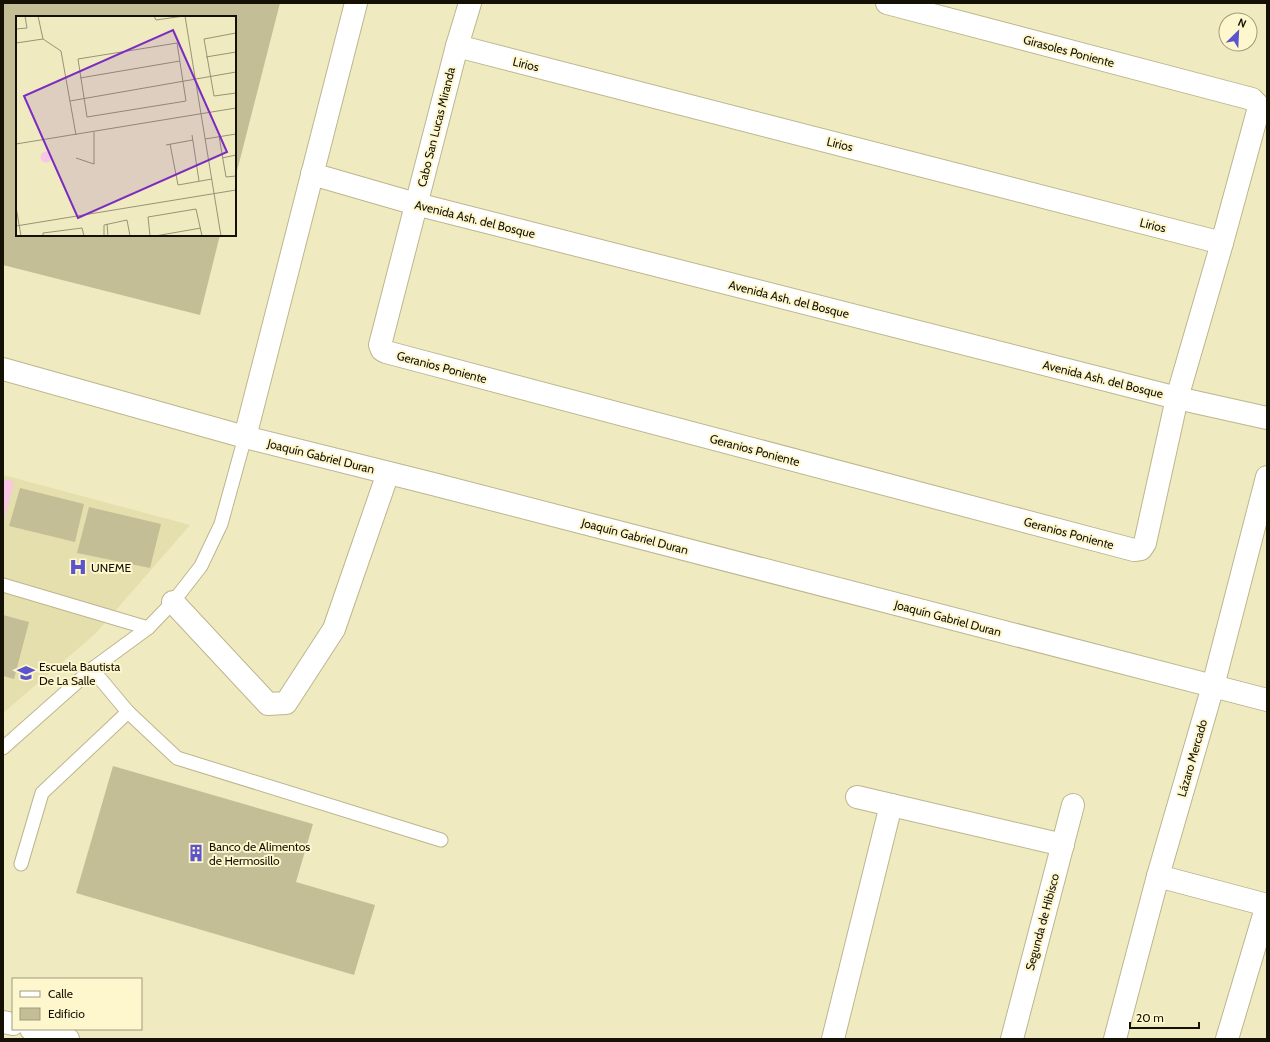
<svg xmlns="http://www.w3.org/2000/svg" width="1270" height="1042" font-family="Cabin,sans-serif">
  <style>
    .built { fill: #e5dead }
    .green { fill: #f9c6e6 }
    .building { fill: #c4be96 }
    .lines { fill: none; stroke-linecap: round; stroke-linejoin: round }
    .service-casing { stroke: #bcb68e; stroke-width: 15 }
    .minor-casing { stroke: #bcb68e; stroke-width: 24 }
    .service { stroke: #fff; stroke-width: 13 }
    .minor { stroke: #fff; stroke-width: 22 }
    .labels { text-anchor: middle; dominant-baseline: central; stroke-width: 4; stroke-linejoin: round; paint-order: stroke }
    .street-label { font-size: 12px; fill: #141104; stroke: #fef7ce }
    .poi-label { font-size: 12px; fill: #141104; stroke: #fef7ce; text-anchor: start }
    .inset-road { fill: none; stroke: #989375; stroke-width: 1 }
    .view { fill: #7b2cbf; fill-opacity: 0.15; stroke: #7b2cbf; stroke-width: 2 }
    .inset-edge { fill: none; stroke: #141104; stroke-width: 2 }
  </style>
  <rect width="100%" height="100%" fill="#f0eac1"/>
  <path class="built" d="M3 475 190 525 95 634 3 713Z"/>
  <path class="green" d="M3 479 14 482 3 523Z"/>
  <g class="building">
    <path d="M3 3H280L236 175 235 17H17V235H220L200 315 3 265Z"/>
    <path d="M20 488 84 504 75 542 9 526Z"/>
    <path d="M89 507 161 524 150 568 77 553Z"/>
    <path d="M3 615 29 622 14 679 3 676Z"/>
    <path d="M113 766 313 824 296 882 375 905 354 975 76 893Z"/>
  </g>
  <g class="lines">
    <g class="service-casing">
      <g id="service">
        <path d="M3 585 148 628"/>
        <path d="M92 669 128 712 177 758 441 840"/>
        <path d="M3 748 92 669 148 628 173 602 201 566 221 524 245 437"/>
        <path d="M21 864 42 793 128 712"/>
      </g>
    </g>
    <g class="minor-casing">
      <g id="minor">
        <path d="M470 3 457 46 380 345 382 350 386 352 1134 550 1141 549 1145 543 1177 398 1222 243 1258 111 1257 104 1252 99 887 3"/>
        <path d="M457 46 1222 243"/>
        <path d="M312 174 416 204 1177 398 1267 418"/>
        <path d="M3 369 245 437 429 483 1267 700"/>
        <path d="M245 437 356 3"/>
        <path d="M173 602 268 704 286 703 334 629 388 473"/>
        <path d="M857 797 1063 845"/>
        <path d="M1158 876 1267 905"/>
        <path d="M3 1022 13 1024"/>
        <path d="M31 1029 68 1039"/>
        <path d="M833 1039 891 805"/>
        <path d="M1012 1039 1073 805"/>
        <path d="M1115 1039 1158 876 1213 686 1267 477"/>
        <path d="M1227 1039 1267 905"/>
      </g>
    </g>
    <use href="#service" class="service"/>
    <use href="#minor" class="minor"/>
  </g>
  <defs>
    <g id="hospital-bare" transform="scale(1.38)"><path d="M-5-5h3v3.5h4V-5h3V5h-3V1.5h-4V5h-3Z" fill="#5b54cc" stroke="#fef7ce" stroke-width="2.5" paint-order="stroke"/></g>
    <g id="school-bare" transform="scale(1.38)"><path d="M0-5L7-2L0 1L-7-2ZM-4 1L0 2.5L4 1V4Q0 6-4 4Z" fill="#5b54cc" stroke="#fef7ce" stroke-width="2.5" paint-order="stroke"/></g>
    <g id="building-bare" transform="scale(1.38)"><path d="M-4-6H4V6H1V3H-1V6H-4ZM-2.5-4.3h1.7v1.8h-1.7ZM.8-4.3h1.7v1.8H.8ZM-2.5-1h1.7V.8h-1.7ZM.8-1h1.7V.8H.8Z" fill="#5b54cc" stroke="#fef7ce" stroke-width="2.5" paint-order="stroke"/></g>
  </defs>
  <g fill-rule="evenodd">
    <use href="#hospital-bare" x="78" y="567"/>
    <use href="#school-bare" x="26" y="673"/>
    <use href="#building-bare" x="196" y="853"/>
  </g>
  <g class="labels">
    <g class="street-label">
      <text transform="translate(1069 51) rotate(15)">Girasoles Poniente</text>
      <text transform="translate(526 64) rotate(14)">Lirios</text>
      <text transform="translate(436 127) rotate(-76)">Cabo San Lucas Miranda</text>
      <text transform="translate(840 144) rotate(14)">Lirios</text>
      <text transform="translate(475 219) rotate(14)">Avenida Ash. del Bosque</text>
      <text transform="translate(1153 225) rotate(14)">Lirios</text>
      <text transform="translate(789 299) rotate(14)">Avenida Ash. del Bosque</text>
      <text transform="translate(442 367) rotate(15)">Geranios Poniente</text>
      <text transform="translate(1103 379) rotate(14)">Avenida Ash. del Bosque</text>
      <text transform="translate(755 450) rotate(15)">Geranios Poniente</text>
      <text transform="translate(321 456) rotate(14)">Joaquín Gabriel Duran</text>
      <text transform="translate(1069 533) rotate(15)">Geranios Poniente</text>
      <text transform="translate(635 536) rotate(15)">Joaquín Gabriel Duran</text>
      <text transform="translate(948 618) rotate(15)">Joaquín Gabriel Duran</text>
      <text transform="translate(1192 758) rotate(-74)">Lázaro Mercado</text>
      <text transform="translate(1042 922) rotate(-75)">Segunda de Hibisco</text>
    </g>
    <g class="poi-label">
      <text x="91" y="567">UNEME</text>
      <text x="39" y="666">Escuela Bautista<tspan x="39" dy="14">De La Salle</tspan></text>
      <text x="209" y="846">Banco de Alimentos<tspan x="209" dy="14">de Hermosillo</tspan></text>
    </g>
  </g>
  <g transform="translate(16 16)">
    <rect width="220" height="220" fill="#f0eac1"/>
    <path d="M24.5 141a5.5 5.5 0 1 1 11 0a5.5 5.5 0 1 1-11 0Z" fill="#f9c6e6"/>
    <path class="inset-road" d="M22 0 27 23 45 35 60 119M138 0 140 4 168 0M169 0 205 220M0 13 11 12 9 0M220 17 188 23 198 80 220 77M0 27 27 23M161 27 170 85 71 101 62 43ZM190 41 220 36M64 62 164 45M54 85 220 56M176 119 183 165M203 120 210 161 220 160M189 123 220 118M0 128 220 92M154 128 162 169 196 163M150 129 177 124M60 142 78 148V116M206 142 220 139M0 191 5 220M91 208 92 220M0 210 220 174M27 220V217L66 212 68 220M88 220V209L111 204 114 220M134 220 132 201 180 193 186 220M139 220 185 212"/>
    <path class="view" d="M157 14 211 136 62 202 8 80Z"/>
    <rect width="220" height="220" class="inset-edge"/>
  </g>
  <rect width="1270" height="1042" fill="none" stroke="#141104" stroke-width="8"/>
  <rect x="12" y="978" width="130" height="52" fill="#fef7ce" stroke="#a09b7d"/>
  <rect x="20" y="991" width="20" height="6" fill="#ffffff" stroke="#a09b7d"/>
  <text x="48" y="998" font-size="12" fill="#141104">Calle</text>
  <rect x="20" y="1008" width="20" height="12" fill="#c4be96" stroke="#a09b7d"/>
  <text x="48" y="1018" font-size="12" fill="#141104">Edificio</text>
  <g transform="translate(1238 32) rotate(24)"><circle r="19" fill="#fef7ce" stroke="#a09b7d"/>
  <path d="M0-3L7 15L0 10L-7 15Z" fill="#5b54cc"/>
  <text y="-6" font-size="11" font-weight="bold" text-anchor="middle" fill="#141104">N</text>
  </g>
  <path d="M1130 1022v6h69v-6" fill="none" stroke="#141104" stroke-width="2"/>
  <text x="1136" y="1022" font-size="12" fill="#141104" stroke="#fef7ce" stroke-width="3" paint-order="stroke">20 m</text>
</svg>
